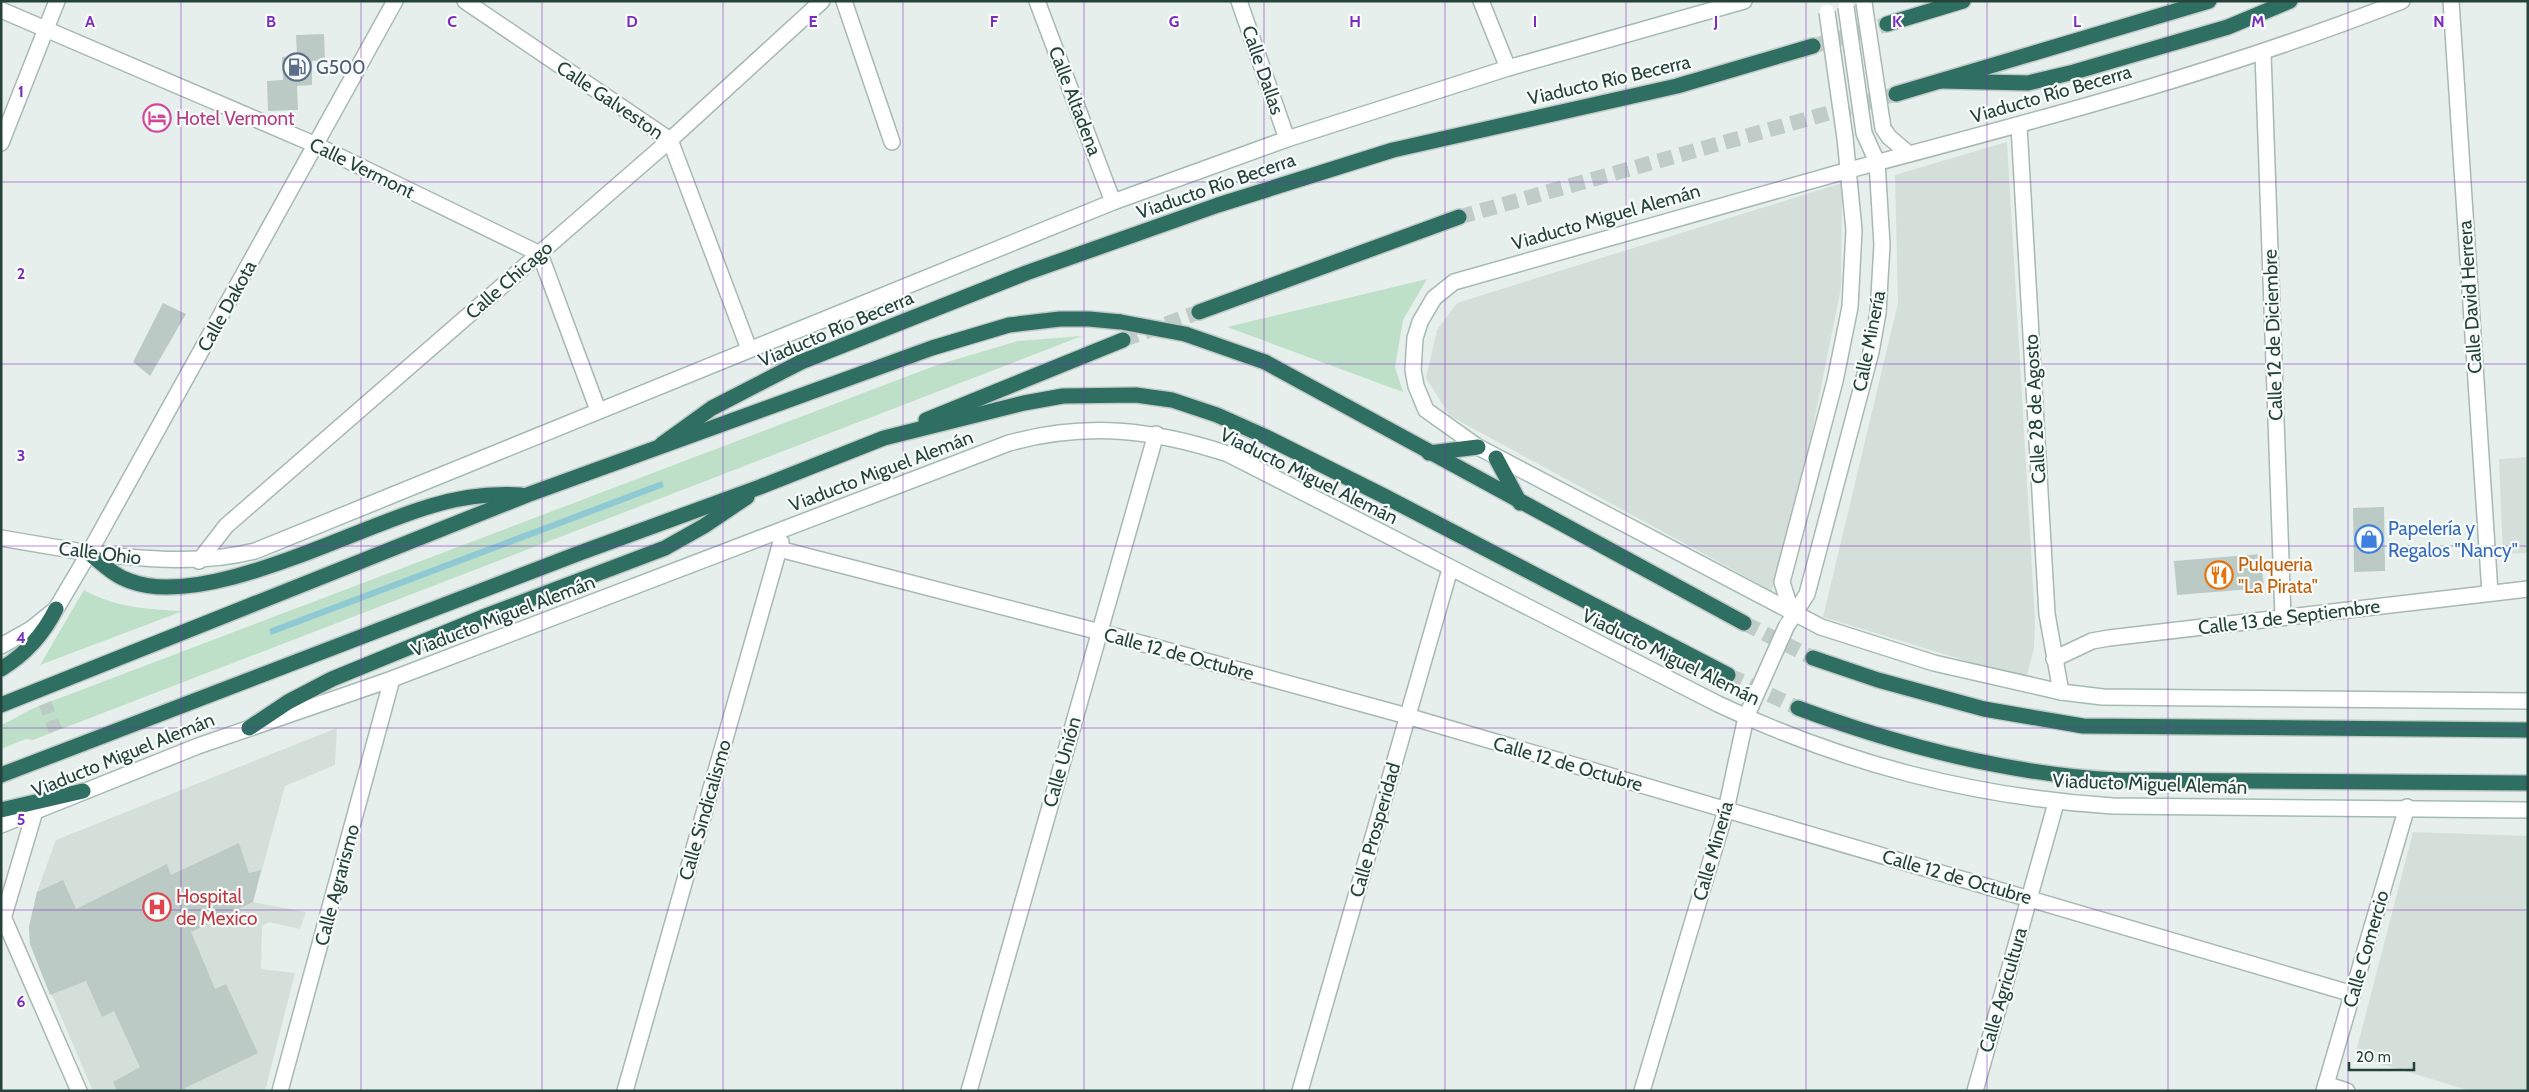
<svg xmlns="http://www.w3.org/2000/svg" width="2529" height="1092" font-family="Cabin,sans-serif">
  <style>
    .built { fill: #d4dfda }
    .green { fill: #bfe0c8 }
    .water { fill: #8ec9d4 }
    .building { fill: #bbcac4 }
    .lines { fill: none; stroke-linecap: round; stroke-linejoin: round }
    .motorway-tunnel { stroke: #bfccc8; stroke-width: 15; stroke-dasharray: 15 8; stroke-linecap: butt }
    .minor-casing { stroke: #a8b8b2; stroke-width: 18 }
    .tertiary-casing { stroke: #a8b8b2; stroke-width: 18 }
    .secondary-casing { stroke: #a4bbb3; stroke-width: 18 }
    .motorway-casing { stroke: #c2cac8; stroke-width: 18 }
    .minor { stroke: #fff; stroke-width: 15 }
    .tertiary { stroke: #fff; stroke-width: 15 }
    .secondary { stroke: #fff; stroke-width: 15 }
    .motorway { stroke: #2f6f62; stroke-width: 15 }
    .tertiary-bridge-casing { stroke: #a8b8b2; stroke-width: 18; stroke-linecap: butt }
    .motorway-bridge-casing { stroke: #c2cac8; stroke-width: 18; stroke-linecap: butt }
    .tertiary-bridge { stroke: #fff; stroke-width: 15 }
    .motorway-bridge { stroke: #2f6f62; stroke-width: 15 }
    .grid { fill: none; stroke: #7b2cbf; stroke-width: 1; stroke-opacity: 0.55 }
    .labels { text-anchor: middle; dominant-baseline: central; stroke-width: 4.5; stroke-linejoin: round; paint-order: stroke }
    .service-label { font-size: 19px; fill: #4e5e75; stroke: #f7fbf9; text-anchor: start }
    .street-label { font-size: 19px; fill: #24423a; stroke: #f7fbf9 }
    .hotel-label { font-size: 19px; fill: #b23c85; stroke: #f7fbf9; text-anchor: start }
    .shop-label { font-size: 19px; fill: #366cbe; stroke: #f7fbf9; text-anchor: start }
    .food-label { font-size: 19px; fill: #c56008; stroke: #f7fbf9; text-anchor: start }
    .health-label { font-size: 19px; fill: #be3a42; stroke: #f7fbf9; text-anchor: start }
    .grid-label { font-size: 16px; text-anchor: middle; font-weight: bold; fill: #7b2cbf; stroke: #f7fbf9; stroke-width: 4.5; stroke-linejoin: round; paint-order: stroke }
  </style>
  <rect width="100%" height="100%" fill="#e6efeb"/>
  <g class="built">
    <path d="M2007 142 2035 620 2034 648 2026 679 1823 617 1898 303 1895 175Z"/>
    <path d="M1842 183 1841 288 1811 437 1772 591 1450 416 1426 378 1437 330 1457 303Z"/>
    <path d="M2528 457V553L2503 554 2499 459Z"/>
    <path d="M337 728 335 765 285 786 253 902 306 912 300 929 269 922 262 926 261 969 295 973 265 1091H93L30 944 29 927 37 892 56 840Z"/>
    <path d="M2413 832 2528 836V1091H2471L2355 1056Z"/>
  </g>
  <g class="green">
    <path d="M1427 279 1403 320 1395 367 1403 392 1227 327Z"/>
    <path d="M1082 336 33 740 26 739 1 749V725C15 719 25 711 39 706L937 365 1018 341Z"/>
    <path d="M84 590C117 608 146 609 183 611L40 665Z"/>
  </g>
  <path class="water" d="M662 481 664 487 271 635 269 629Z"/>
  <g class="building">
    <path d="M324 34 325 60 312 61V85L297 86 298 110 268 111 267 81 283 80 282 57 297 56 296 35Z"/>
    <path d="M163 303 186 314 150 376 133 362Z"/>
    <path d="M2384 507 2385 571 2354 572 2353 508Z"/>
    <path d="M2261 554 2264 588 2177 595 2174 561Z"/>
    <path d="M51 701 55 711 43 716 39 706Z"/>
    <path d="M58 718 62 728 49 733 45 723Z"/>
    <path d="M239 843 249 873 261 870 253 902 191 932 215 989 226 984 258 1053 185 1088 186 1091H117L113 1082 140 1067 114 1011 102 1017 86 981 50 995 30 944 29 927 37 892 63 880 76 909 167 864 171 875Z"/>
  </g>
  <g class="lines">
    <g class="motorway-tunnel">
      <path d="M1813 46 1887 24"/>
      <path d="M1459 217 1896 94"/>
      <path d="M1123 340 1199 312"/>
      <path d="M1744 623 1813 658"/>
      <path d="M1728 675 1798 708"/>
    </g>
    <g class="minor-casing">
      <g id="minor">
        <path d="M465 1 670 140 749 349"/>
        <path d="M844 1 892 142"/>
        <path d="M1037 1 1113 202"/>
        <path d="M1239 1 1287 139"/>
        <path d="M1481 1 1508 68"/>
        <path d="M2451 1 2490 593"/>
        <path d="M1 10 316 145 540 254 598 410"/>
        <path d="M2263 53 2283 617"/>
        <path d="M2019 126 2047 614 2061 692"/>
        <path d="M1 143 57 1"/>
        <path d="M779 549 1100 632 1407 716 2353 994"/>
        <path d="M199 561 226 526 670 140 822 1"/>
        <path d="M2054 659 2092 641 2109 638 2528 589"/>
        <path d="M1 912 79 1091"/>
        <path d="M2 922 35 811"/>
        <path d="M2326 1084 2347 1091"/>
        <path d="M280 1091 392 679"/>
        <path d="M625 1091 781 542"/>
        <path d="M969 1091 1156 434"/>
        <path d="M1300 1091 1450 569"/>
        <path d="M1975 1091 2056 803"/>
        <path d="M2324 1091 2407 807"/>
      </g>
    </g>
    <g class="tertiary-casing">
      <g id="tertiary">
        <path d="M1883 128 1889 137 1909 154"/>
        <path d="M1849 170C2035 121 2222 72 2402 1"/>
        <path d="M1 538 89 553 395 1"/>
        <path d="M1792 614 1782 582 1835 381 1850 307 1854 230 1845 138"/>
        <path d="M1788 624 1807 594 1871 352 1878 313 1882 245 1877 162 1864 133"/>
        <path d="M1642 1091 1726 810 1746 717 1751 706"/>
      </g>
    </g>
    <g class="secondary-casing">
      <g id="secondary">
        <path d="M1849 170 1454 282 1434 298 1420 322 1415 338 1413 370 1416 386 1426 410 1478 447 1821 627 1934 663 2061 692 2103 697 2528 701"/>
        <path d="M1 646 31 629 56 609 89 553C146 559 199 565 255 551L1113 202 1287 139 1508 68 1744 1"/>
        <path d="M1 825 198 746 392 679 1009 443C1087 422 1152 429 1228 454L1718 704C1845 764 1973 797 2113 806L2528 810"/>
      </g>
    </g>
    <g class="motorway-casing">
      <g id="motorway">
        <path d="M1887 24 1963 1"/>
        <path d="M1941 81 2028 83 2074 72 2228 27 2290 1"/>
        <path d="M1896 94 2209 1"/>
        <path d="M1199 312 1459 217"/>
        <path d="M1185 334 1265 362 1744 623"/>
        <path d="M926 420 1123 340"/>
        <path d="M662 444 712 408 801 362 1026 273 1218 205 1393 150 1677 86 1813 46"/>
        <path d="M1429 453 1478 447"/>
        <path d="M1496 458 1520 503"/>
        <path d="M89 553C102 563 114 576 130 581 205 610 354 528 431 506 460 497 491 493 521 495"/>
        <path d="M1813 658 1878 680 1984 709 2083 726 2528 730"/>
        <path d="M1 669C26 654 43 635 56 609"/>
        <path d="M1 705 527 495 932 348 1009 325 1060 319H1089L1121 322"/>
        <path d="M1798 708C1900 746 2008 774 2117 780L2528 783"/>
        <path d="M249 728 288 702 332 679 488 615 665 548 704 526 747 497"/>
        <path d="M1 775 577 554 760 487 884 438 1024 403 1063 396 1136 395 1172 400 1217 415 1264 436 1384 496 1728 675"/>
        <path d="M1 810 83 791"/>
      </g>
    </g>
    <use href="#minor" class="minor"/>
    <use href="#tertiary" class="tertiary"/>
    <use href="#secondary" class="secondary"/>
    <use href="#motorway" class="motorway"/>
    <g class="tertiary-bridge-casing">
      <g id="tertiary-bridge">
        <path d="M1864 3 1883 128"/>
        <path d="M1846 7 1864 133"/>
        <path d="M1827 12 1845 138"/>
        <path d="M1751 706 1787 625"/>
      </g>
    </g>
    <g class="motorway-bridge-casing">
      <path id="motorway-bridge" d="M1121 322 1185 334"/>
    </g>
    <use href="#tertiary-bridge" class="tertiary-bridge"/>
    <use href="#motorway-bridge" class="motorway-bridge"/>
  </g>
  <path class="grid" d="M181 1V1091M361 1V1091M542 1V1091M723 1V1091M903 1V1091M1084 1V1091M1264 1V1091M1445 1V1091M1626 1V1091M1806 1V1091M1987 1V1091M2168 1V1091M2348 1V1091M1 182H2528M1 364H2528M1 546H2528M1 728H2528M1 910H2528"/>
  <defs>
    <g id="fuel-ring" transform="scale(1.4375)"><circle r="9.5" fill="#f7fbf9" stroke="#5c6f8a" stroke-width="1.5"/><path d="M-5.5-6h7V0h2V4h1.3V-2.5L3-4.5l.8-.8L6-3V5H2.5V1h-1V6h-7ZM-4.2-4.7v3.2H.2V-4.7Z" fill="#5c6f8a"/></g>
    <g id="hotel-ring" transform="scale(1.4375)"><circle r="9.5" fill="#f7fbf9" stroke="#d1479c" stroke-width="1.5"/><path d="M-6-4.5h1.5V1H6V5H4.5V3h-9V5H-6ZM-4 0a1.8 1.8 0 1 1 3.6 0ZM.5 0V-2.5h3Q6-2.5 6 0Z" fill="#d1479c"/></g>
    <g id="shop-ring" transform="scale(1.4375)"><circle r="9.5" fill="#f7fbf9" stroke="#3f7fe0" stroke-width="1.5"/><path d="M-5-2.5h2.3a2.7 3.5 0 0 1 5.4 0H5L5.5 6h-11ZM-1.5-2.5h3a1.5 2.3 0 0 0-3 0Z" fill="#3f7fe0"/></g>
    <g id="restaurant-ring" transform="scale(1.4375)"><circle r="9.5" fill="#f7fbf9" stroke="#e8710a" stroke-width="1.5"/><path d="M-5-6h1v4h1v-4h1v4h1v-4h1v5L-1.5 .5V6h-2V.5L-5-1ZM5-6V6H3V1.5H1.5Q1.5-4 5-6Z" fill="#e8710a"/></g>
    <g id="hospital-ring" transform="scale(1.4375)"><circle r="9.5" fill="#f7fbf9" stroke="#e0444e" stroke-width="1.5"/><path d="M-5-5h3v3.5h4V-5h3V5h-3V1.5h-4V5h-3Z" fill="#e0444e"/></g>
  </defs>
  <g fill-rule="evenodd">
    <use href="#fuel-ring" x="297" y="67"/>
    <use href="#hotel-ring" x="157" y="118"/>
    <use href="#shop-ring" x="2369" y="539"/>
    <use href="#restaurant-ring" x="2219" y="575"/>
    <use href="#hospital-ring" x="157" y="907"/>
  </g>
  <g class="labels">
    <g class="service-label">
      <text x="316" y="67">G500</text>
    </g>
    <g class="street-label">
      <text transform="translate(1263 70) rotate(71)">Calle Dallas</text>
      <text transform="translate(1609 80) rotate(-13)">Viaducto Río Becerra</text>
      <text transform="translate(2051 94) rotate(-16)">Viaducto Río Becerra</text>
      <text transform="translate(610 100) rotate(34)">Calle Galveston</text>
      <text transform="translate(1075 101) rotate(69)">Calle Altadena</text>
      <text transform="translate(362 168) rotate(26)">Calle Vermont</text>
      <text transform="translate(1216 186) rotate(-19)">Viaducto Río Becerra</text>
      <text transform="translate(1606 217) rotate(-16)">Viaducto Miguel Alemán</text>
      <text transform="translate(509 280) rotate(-41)">Calle Chicago</text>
      <text transform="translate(2470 297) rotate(-94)">Calle David Herrera</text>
      <text transform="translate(227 306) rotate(-61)">Calle Dakota</text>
      <text transform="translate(836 329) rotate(-23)">Viaducto Río Becerra</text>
      <text transform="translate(2273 335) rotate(-92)">Calle 12 de Diciembre</text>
      <text transform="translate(1869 341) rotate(-79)">Calle Minería</text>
      <text transform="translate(2035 409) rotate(-93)">Calle 28 de Agosto</text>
      <text transform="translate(881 471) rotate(-21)">Viaducto Miguel Alemán</text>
      <text transform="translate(1309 476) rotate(26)">Viaducto Miguel Alemán</text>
      <text transform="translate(100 553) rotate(7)">Calle Ohio</text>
      <text transform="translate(503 616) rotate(-21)">Viaducto Miguel Alemán</text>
      <text transform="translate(2289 617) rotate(-7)">Calle 13 de Septiembre</text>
      <text transform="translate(1179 654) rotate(15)">Calle 12 de Octubre</text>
      <text transform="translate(1671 657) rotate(26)">Viaducto Miguel Alemán</text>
      <text transform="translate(123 755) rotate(-22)">Viaducto Miguel Alemán</text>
      <text transform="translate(1062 762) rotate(-74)">Calle Unión</text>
      <text transform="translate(1568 764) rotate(16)">Calle 12 de Octubre</text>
      <text transform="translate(2150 784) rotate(2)">Viaducto Miguel Alemán</text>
      <text transform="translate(705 810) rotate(-74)">Calle Sindicalismo</text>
      <text transform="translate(1375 830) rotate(-74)">Calle Prosperidad</text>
      <text transform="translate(1713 851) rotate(-74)">Calle Minería</text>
      <text transform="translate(1957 877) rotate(16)">Calle 12 de Octubre</text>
      <text transform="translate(337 885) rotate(-75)">Calle Agrarismo</text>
      <text transform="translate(2366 949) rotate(-74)">Calle Comercio</text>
      <text transform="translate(2003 990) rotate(-74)">Calle Agricultura</text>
    </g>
    <g class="hotel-label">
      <text x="176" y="118">Hotel Vermont</text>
    </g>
    <g class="shop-label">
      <text x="2388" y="528">Papelería y<tspan x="2388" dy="22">Regalos "Nancy"</tspan></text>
    </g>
    <g class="food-label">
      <text x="2238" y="564">Pulqueria<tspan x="2238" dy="22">"La Pirata"</tspan></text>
    </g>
    <g class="health-label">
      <text x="176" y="896">Hospital<tspan x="176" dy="22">de Mexico</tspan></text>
    </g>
  </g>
  <g class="grid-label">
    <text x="90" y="27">A</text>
    <text x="271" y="27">B</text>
    <text x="452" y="27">C</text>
    <text x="632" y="27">D</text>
    <text x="813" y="27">E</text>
    <text x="994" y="27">F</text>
    <text x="1174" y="27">G</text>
    <text x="1355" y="27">H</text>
    <text x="1535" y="27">I</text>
    <text x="1716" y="27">J</text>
    <text x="1897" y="27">K</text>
    <text x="2077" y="27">L</text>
    <text x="2258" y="27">M</text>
    <text x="2439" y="27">N</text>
    <text x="21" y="97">1</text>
    <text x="21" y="279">2</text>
    <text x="21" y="461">3</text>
    <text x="21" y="643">4</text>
    <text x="21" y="825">5</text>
    <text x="21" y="1007">6</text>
  </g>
  <rect width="2529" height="1092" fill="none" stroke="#24423a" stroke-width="5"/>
  <path d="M2349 1062v8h65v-8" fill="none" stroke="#24423a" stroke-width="2.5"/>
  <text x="2356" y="1062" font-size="15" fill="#24423a" stroke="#f7fbf9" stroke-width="4" paint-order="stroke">20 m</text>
</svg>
